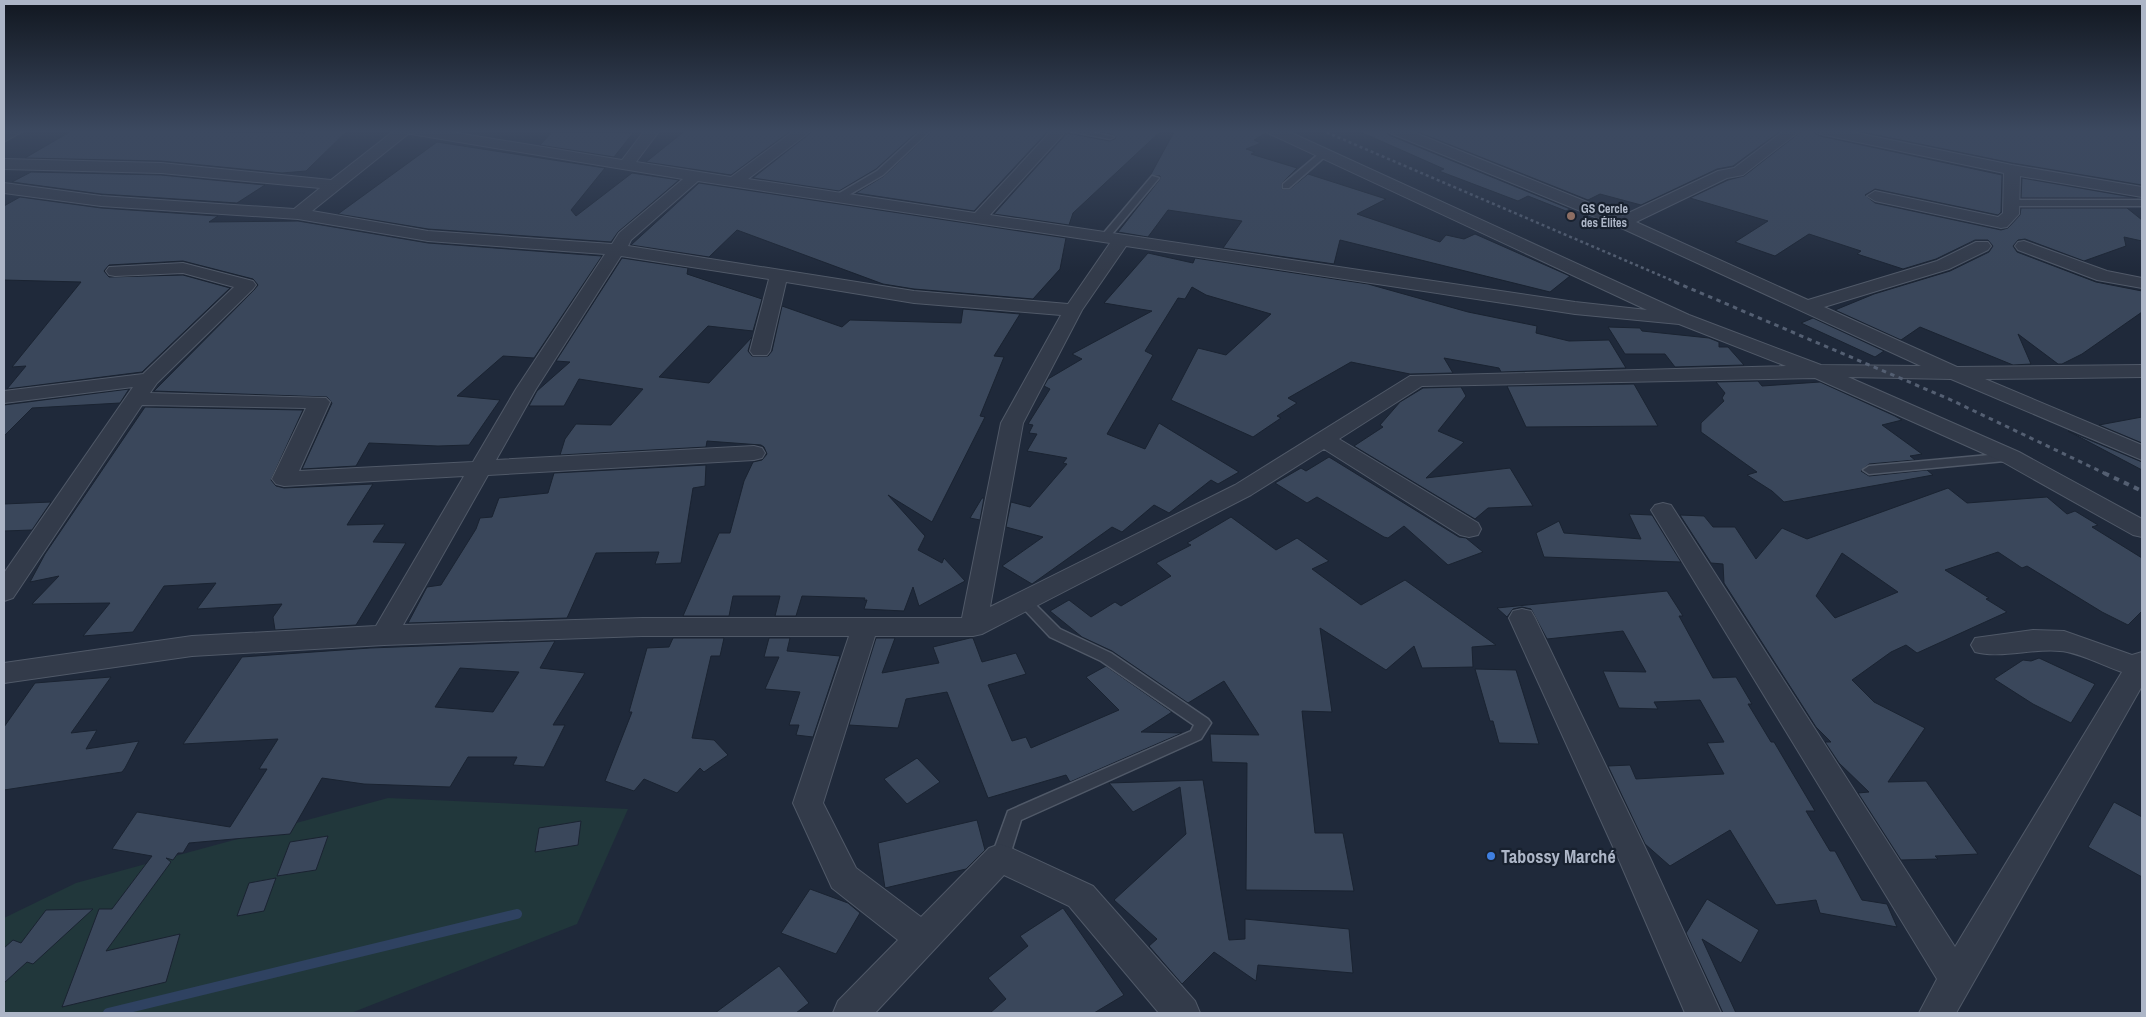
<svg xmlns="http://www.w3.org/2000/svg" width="2146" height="1017" font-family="'Archivo Narrow',sans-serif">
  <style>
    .green { fill: #21373b }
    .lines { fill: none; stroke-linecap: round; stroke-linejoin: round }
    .stream { stroke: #2f4261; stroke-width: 10 }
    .building { fill: #3a475b; stroke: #1a2331; fill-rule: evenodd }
    .service-casing { stroke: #505968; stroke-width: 3 }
    .minor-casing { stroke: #505968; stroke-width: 2 }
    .service { fill: #333b4a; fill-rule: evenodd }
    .minor { fill: #333b4a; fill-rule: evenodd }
    .rail-far2 { stroke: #545f72; stroke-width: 2.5; stroke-dasharray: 3 3; stroke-linecap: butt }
    .rail-far1 { stroke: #545f72; stroke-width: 3; stroke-dasharray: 4.5 4.5; stroke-linecap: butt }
    .rail { stroke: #545f72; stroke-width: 4; stroke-dasharray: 5.5 5.5; stroke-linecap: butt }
    .education-dot { fill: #8d6e63; stroke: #18212f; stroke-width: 2 }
    .shop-dot { fill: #3f7fe0; stroke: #18212f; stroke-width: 2 }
    .labels { text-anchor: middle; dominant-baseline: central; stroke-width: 4.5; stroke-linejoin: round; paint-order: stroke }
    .far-poi-label { font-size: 12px; font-weight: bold; fill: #adb6c7; stroke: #18212f; text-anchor: start }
    .near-poi-label { font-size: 18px; font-weight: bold; fill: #adb6c7; stroke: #18212f; text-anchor: start }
  </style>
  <rect width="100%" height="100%" fill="#1f293a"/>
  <path class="green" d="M388 798 628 809 577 924 351 1013H4V918L76 883Z"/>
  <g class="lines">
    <path class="stream" d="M108 1013 517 914"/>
  </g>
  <g class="building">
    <path d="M73 130 304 133 308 130H348L306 171 282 173 161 161 25 158Z"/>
    <path d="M686 130H792L731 175 646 162Z"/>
    <path d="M814 130H919L876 169 839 191 753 178Z"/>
    <path d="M933 130H1049L974 211 856 193 884 176Z"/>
    <path d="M1092 130H1162L1073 213 1069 225 994 214 1067 133 1110 141 1116 138 1114 135Z"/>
    <path d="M1175 130H1264L1266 133 1254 140 1261 143 1246 149 1255 152 1251 154 1297 168 1282 183V189H1290L1308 174 1386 199 1357 214 1440 242 1446 235 1464 239 1475 234 1570 276 1550 292 1340 240 1334 264 1223 248 1242 221 1168 210 1148 237 1118 232 1160 179V176H1150Z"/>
    <path d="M1356 130H1386L1389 135 1570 209 1566 211 1528 196 1518 201 1439 171 1444 169Z"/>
    <path d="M1413 130H1782L1733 166 1717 169 1641 205 1600 194 1588 200Z"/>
    <path d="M1803 130H1811L1820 136 2002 175 2001 212 1998 215 1875 189 1865 195 1875 203 2001 230 2008 228 2020 215 2021 208H2127L2142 220V241L2124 237 2126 246 2084 261 2025 239 2018 240 2013 246 2017 252 2096 282 2142 291V312L2082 354 2062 364H2058L2018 334 2031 364 2013 365 1920 327 1901 340 1835 310 1874 294 1950 271 1989 252 1993 246 1988 240H1975L1936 259 1903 269 1857 254 1861 251 1809 234 1775 256 1735 242 1768 221 1690 198 1728 180 1744 176Z"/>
    <path d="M1852 130H2142V185L2012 163Z"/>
    <path d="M552 132 633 133 614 157 540 145Z"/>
    <path d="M437 142 605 168 571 210 576 216 632 173 679 180 618 232 611 242 428 229 338 214Z"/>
    <path d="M31 172 161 175 265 185 237 203 101 194 12 182Z"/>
    <path d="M2022 178 2137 198H2021Z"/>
    <path d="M699 183 1066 238 1060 269 1033 299 914 289 883 284 737 230 709 257 631 245Z"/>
    <path d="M20 197 101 208 218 216 209 222 298 221 428 243 602 256 534 358 503 356 457 396 500 400 469 445 438 446 369 443 356 466 302 469 332 403 327 397 154 391 254 290 258 285 253 279 183 261 109 265 104 271 109 277 183 275 230 288 142 372 7 389 26 366 12 367 81 282 4 280V206Z"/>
    <path d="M1148 253 1193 263 1195 258 1368 284 1468 312 1537 326 1536 333 1569 341 1609 340 1626 368 1501 372 1499 368 1444 358 1453 373 1410 374 1351 362 1288 398 1297 403 1277 416 1281 418 1253 437 1171 400 1198 348 1226 355 1271 314 1206 295 1192 287 1185 299 1178 298 1145 351 1153 355 1107 434 1145 449 1159 423 1239 472 1218 484 1211 480 1169 513 1154 505 1122 532 1112 527 1032 584 1002 566 1043 537 1006 527 1011 502 1030 507 1067 464 1063 463 1067 458 1027 451 1037 434 1029 433 1033 425 1028 424 1050 389 1044 386 1048 379 1082 359 1072 354 1152 311 1104 303Z"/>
    <path d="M622 258 688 268 687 274 762 299 753 331 708 326 659 377 709 383 752 337 748 351 752 356H768L772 351 782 306 842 327 850 320 961 323 963 309 1020 314 994 356 1004 357 980 416 985 417 932 522 888 495 925 536 918 550 942 563 944 558 965 581 919 606 913 587 904 611 864 609 867 600H864L865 598 802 596 796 616H775L780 596H733L729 616H683L719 533H730L744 481 753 462 762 460 767 454 764 447 761 445 707 441 706 447 560 455 565 439 576 424 611 425 643 389 579 379 564 406H529L537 391 570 362 556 361Z"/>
    <path d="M1813 318 1884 351 1875 357 1801 323Z"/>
    <path d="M1608 327 1640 328 1642 331 1709 338 1719 342V347H1728L1744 365 1675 367 1665 354H1625Z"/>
    <path d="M1758 381 1762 386 1820 382 1895 416 1902 420 1882 425 1922 454 1910 456 1915 460 1869 464 1861 471 1869 476 1927 470 1933 475 1784 502 1772 491 1747 475 1757 472 1701 432V423L1724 401 1722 398 1725 393 1716 382Z"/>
    <path d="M1634 384 1658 426 1526 427 1507 386Z"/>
    <path d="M1461 387 1466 396 1438 431 1464 442 1426 478 1510 468 1533 506 1488 508 1475 519 1354 446 1383 427 1380 425 1400 402 1423 388Z"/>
    <path d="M129 389 120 403 32 408 4 436V405Z"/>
    <path d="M145 407 303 410 271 480 276 486 284 488 373 484 347 525 385 524 373 542 406 543 356 625 275 630 273 617 282 604 197 609 216 583 164 586 133 632 83 636 110 603 32 604 59 576 30 582 45 554Z"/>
    <path d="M2142 417V443L2099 425Z"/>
    <path d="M2068 431 2142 462V470Z"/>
    <path d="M1329 457 1459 537 1466 538 1483 552 1448 565 1404 526 1388 538 1384 537 1317 497 1307 503 1275 483 1301 468 1306 471Z"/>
    <path d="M706 465 705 486 693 488 681 563 655 564 659 552 596 553 567 618 408 623 427 587 441 585 476 529 480 518 492 517 499 498 548 493 554 473Z"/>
    <path d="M1948 488 1967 503 2047 497 2067 514 2075 511 2098 525 2092 527 2142 558V611L2128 625 2102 612 2027 566 2022 568 1998 552 1945 570 1989 598 1986 599 2007 612 1917 653 1906 645 1891 652 1852 680 1874 702 1925 728 1888 782 1926 781 1978 854 1935 856 1938 859 1901 860 1858 793 1869 792 1839 763 1825 742H1831L1816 727 1724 583 1723 564 1711 563 1680 515 1704 516 1713 527H1735L1756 559 1782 528 1807 539ZM1842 553 1898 592 1835 618 1816 596Z"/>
    <path d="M982 498H984L980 520 970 518Z"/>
    <path d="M51 502 32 530 4 531V504Z"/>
    <path d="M1629 514 1652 515 1681 562 1544 557 1536 533 1559 521 1564 533 1641 539Z"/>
    <path d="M1231 517 1276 550 1297 538 1329 561 1312 569 1361 605 1405 580 1496 645 1472 647 1473 667 1422 668 1414 646 1386 670 1320 628 1332 712 1302 711 1315 833H1343L1354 891 1246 890 1247 763 1212 762 1210 734 1259 735 1224 681 1188 703 1112 651 1082 637 1050 611 1069 600 1091 617 1115 602 1121 606 1171 576 1156 563 1191 545 1187 543Z"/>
    <path d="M1667 591 1683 616H1679L1713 678 1736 677 1752 704H1748L1771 742H1774L1815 811H1806L1830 851H1835L1862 900 1887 904 1897 927 1820 913 1816 900 1776 905 1730 830 1670 866 1645 844 1608 766 1630 765 1636 779 1724 774 1707 743 1724 742 1700 700 1654 702 1658 709 1619 708 1603 671 1646 672 1623 631 1547 639 1531 609 1522 607 1513 609 1507 617 1497 608Z"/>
    <path d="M673 638H724L720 656H711L692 738 714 740 728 755 704 772 700 768 677 793 644 779 634 791 605 781 632 712H629L647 648 669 647Z"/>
    <path d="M769 638H790L787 651 840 656 813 737 796 735 799 725H789L800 692 765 689 779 657H764Z"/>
    <path d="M876 638H895L882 673 939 663 933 647 970 638H973L982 662 1016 653 1026 674 988 685 1012 741 1026 737 1031 748 1119 710 1086 677 1106 666 1172 712 1141 732 1182 733 1070 782 1066 775 988 798 947 692 906 699 898 728 849 725Z"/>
    <path d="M555 641 540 668 585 673 553 725H565L544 767 513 765 517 757H468L450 787 364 784 322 778 290 834 189 843 183 853H178L173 860 166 858 171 862 106 951 180 934 166 982 62 1007 99 909H112L152 856 112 849 137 812 230 827 267 769H259L278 739 183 744 242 657 370 648ZM460 668 519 672 493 712 435 707Z"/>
    <path d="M2039 658 2095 684 2071 723 2033 704 1994 679 2023 660 2031 661Z"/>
    <path d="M1475 669 1516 670 1539 744 1499 743 1493 721H1490Z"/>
    <path d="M111 677 71 733 97 730 86 749 139 741 125 768 122 772 4 790V727L35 683Z"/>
    <path d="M917 758 940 782 907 804 884 779Z"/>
    <path d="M1203 780 1229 940 1245 939V919L1349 929 1353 973 1258 965 1256 981 1214 952 1182 984 1149 946 1157 939 1114 900 1186 834 1180 787 1133 812 1109 783Z"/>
    <path d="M2114 802 2142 817V877L2088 847Z"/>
    <path d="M977 820 985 850 966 869 885 888 878 843Z"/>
    <path d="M581 821 578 845 535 852 539 828Z"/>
    <path d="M328 836 316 870 277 876 290 842Z"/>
    <path d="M276 878 264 911 237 916 249 883Z"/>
    <path d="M810 889 848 903 860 913 836 954 781 933Z"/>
    <path d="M1707 899 1759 930 1741 963 1702 939 1736 1013H1723L1686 933Z"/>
    <path d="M1063 908 1124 995 1094 1013H990L1006 999 988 978 1028 946 1020 936Z"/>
    <path d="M93 909 33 964 27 962 4 983V948L13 940 21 943 46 910Z"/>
    <path d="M779 966 809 1003 796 1013H715Z"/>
  </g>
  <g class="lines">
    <g class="service-casing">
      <g id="service">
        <path d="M922 130H931L883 175 842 199H836V195L877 171Z"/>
        <path d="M1063 130H1082L1114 137 1110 139Z"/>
        <path d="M1321 152 1328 154 1289 188H1283V184Z"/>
        <path d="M1152 176 1159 178 1108 239H1102V235Z"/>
        <path d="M2142 200V206H2012L2008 203 2012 200Z"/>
        <path d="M2011 453 2017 457 2015 460 1869 474 1863 470 1869 466Z"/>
        <path d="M1024 596 1029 598 1060 629 1111 653 1208 719 1211 723 1201 739 1021 820 1009 858 1006 863 1000 865 994 863 991 858 1008 811 1191 731 1194 725 1101 661 1050 637 1019 604 1017 601 1019 598Z"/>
      </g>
    </g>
    <g class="minor-casing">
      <g id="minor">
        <path d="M7 130H25L4 142V132Z"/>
        <path d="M395 130H439L622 160 645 130H660L636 162 731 177 795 130H812L748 179 975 213 1052 130H1067L990 215 1575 302 1647 310 1268 133 1266 130H1285L1689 315 1821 365 1921 366 1617 226 1390 133 1388 130H1408L1622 216 1718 171 1734 168 1785 130H1801L1743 175 1727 178 1636 222 1808 300 1937 261 1976 242H1988L1991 246 1988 250 1949 269 1824 307 1957 367 2142 365V377L1985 379 2142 445V460L1951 379 1848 377 2019 452 2142 519V537L2133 535 2003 462 1815 378 1422 386 1339 439 1478 523 1481 529 1478 535 1469 537 1460 535 1324 449 1251 495 982 634 973 636H875L823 803 856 868 921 917 989 848 1000 844 1011 848 1093 886 1195 1001 1200 1013H1159L1069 906 1004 875 875 1013H833L838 1001 898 940 832 888 793 803 849 636H642L384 645 192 656 4 683V663L192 636 376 626 464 476 284 486 276 484 272 479 306 408 142 405 13 598 4 601V573L133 387 4 403V391L143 374 234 287 183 273 115 276 109 275 106 271 109 267 183 263 253 281 256 285 253 289 157 383 150 393 326 398 330 402 299 471 473 462 516 389 605 254 428 241 298 219 101 206 4 193V183L101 196 294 209 320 188 161 173 4 169V159L161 163 331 180ZM408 134H411L683 179 619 233 612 244 428 231 312 211ZM698 181 1110 243 1068 304 914 291 628 246 631 240ZM1126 246 1575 314 1679 324 1786 366 1410 376 1235 485 990 607 1023 423 1082 310ZM621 256 769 279 750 351 753 355H767L770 351 786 282 914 303 1061 315 1001 423 962 618H642L403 625 488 475 754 460 762 458 765 453 762 448 754 446 496 460 536 389Z"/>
        <path d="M1813 130H1842L2012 165 2142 187V197L2020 176 2019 214 2007 227 2001 228 1875 201 1867 196 1875 191 1998 217 2003 213 2004 173 1820 134Z"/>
        <path d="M2024 241 2107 271 2142 278V288L2097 280 2018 250 2015 246 2018 242Z"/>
        <path d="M1663 503 1671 505 1955 947 2122 672C2104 666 2078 652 2060 651 2033 648 2000 659 1975 652L1971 645 1975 638 2033 630 2064 631 2132 655 2142 652V686L1956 1013H1919L1937 979 1651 510 1655 505Z"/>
        <path d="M1522 609 1531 611 1535 618 1651 860 1721 1013H1685L1619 860 1509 618 1513 611Z"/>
      </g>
    </g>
    <use href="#service" class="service"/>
    <use href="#minor" class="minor"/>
    <path class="rail-far2" d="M1321 130 1678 283"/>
    <path class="rail-far1" d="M1675 282 1949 399 2106 474"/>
    <path class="rail" d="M2104 473 2142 491"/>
  </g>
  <linearGradient id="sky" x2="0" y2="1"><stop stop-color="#111720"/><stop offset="0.48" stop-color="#3c4960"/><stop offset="1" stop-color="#3c4960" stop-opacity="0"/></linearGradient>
  <rect width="2146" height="273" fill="url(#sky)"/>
  <circle class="education-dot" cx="1571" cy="216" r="5"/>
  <circle class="shop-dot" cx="1491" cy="856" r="5"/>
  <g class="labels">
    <g class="far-poi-label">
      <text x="1581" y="209">GS Cercle<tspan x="1581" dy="14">des Élites</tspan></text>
    </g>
    <g class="near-poi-label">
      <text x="1501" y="856">Tabossy Marché</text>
    </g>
  </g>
  <rect width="2146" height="1017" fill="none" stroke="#adb6c7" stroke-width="10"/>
</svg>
